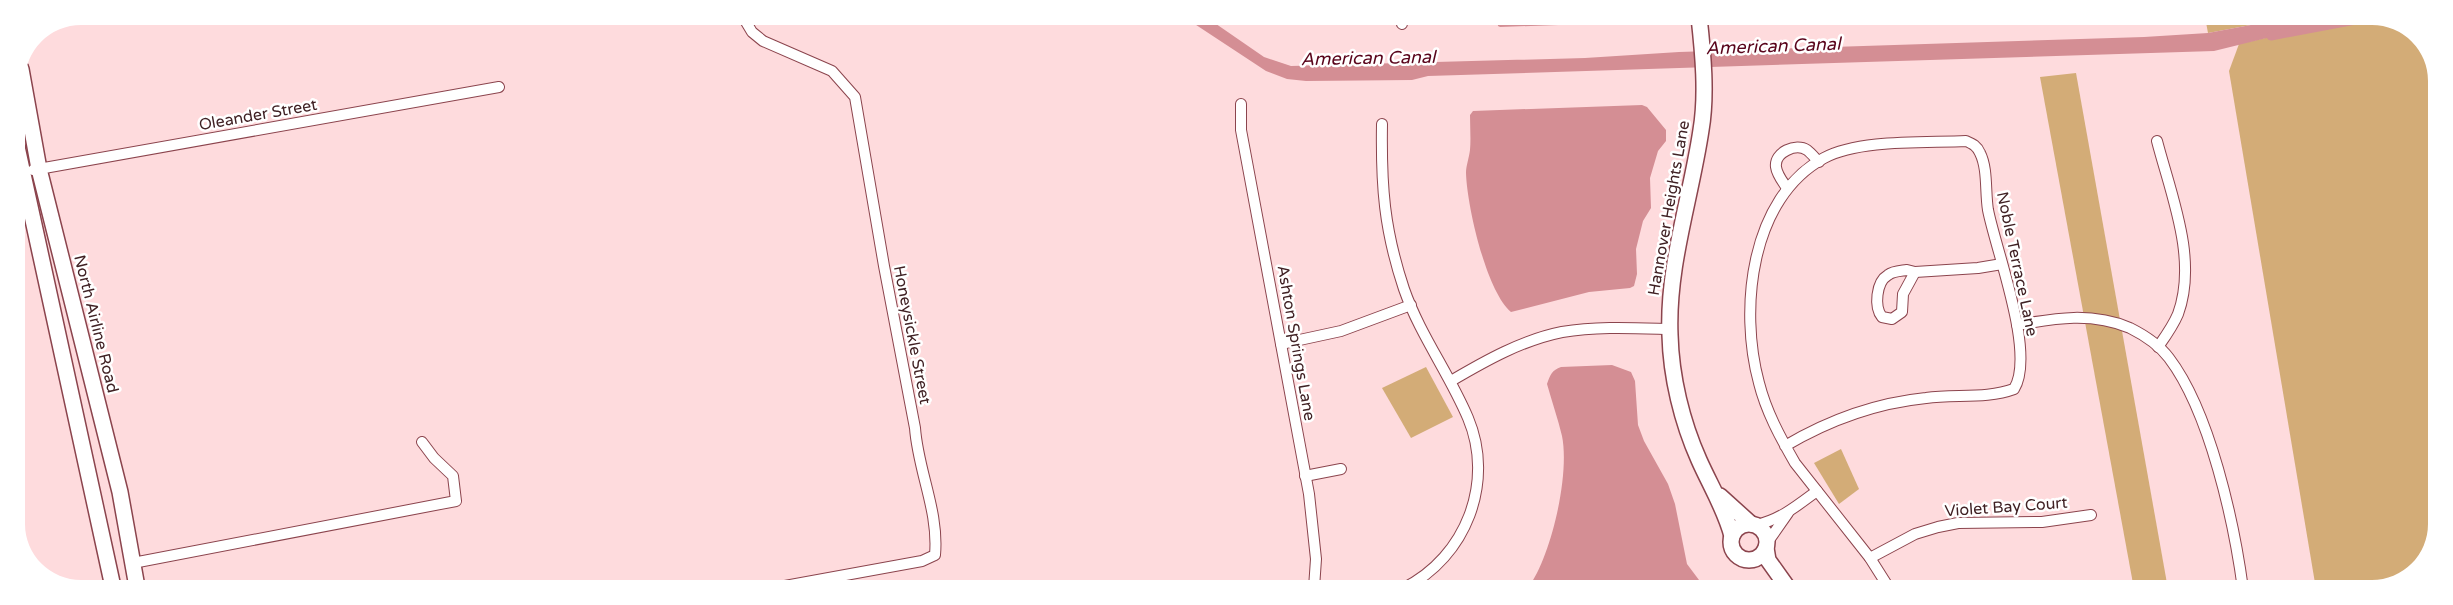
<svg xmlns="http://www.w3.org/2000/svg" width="2453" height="605" font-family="'Varela Round',sans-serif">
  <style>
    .green { fill: #d3ac77 }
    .water { fill: #d48e94 }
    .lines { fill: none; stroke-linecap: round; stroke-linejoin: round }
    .canal { stroke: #d48e94; stroke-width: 9 }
    .street-casing { stroke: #8b444d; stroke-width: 12 }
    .secondary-casing { stroke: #8b444d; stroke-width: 18 }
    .street { stroke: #fff; stroke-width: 10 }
    .secondary { stroke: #fff; stroke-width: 15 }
    .labels { text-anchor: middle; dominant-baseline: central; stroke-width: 5; stroke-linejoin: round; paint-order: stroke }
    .street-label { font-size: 16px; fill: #402124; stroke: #fff }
    .water-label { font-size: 18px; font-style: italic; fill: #59041b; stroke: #fff }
  </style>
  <rect width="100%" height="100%" fill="#fedbdd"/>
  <g class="green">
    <path d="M2205 17H2294L2208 33Z"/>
    <path d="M2370 18H2385L2421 38 2437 76 2435 537 2415 573 2373 589H2316L2229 71 2239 44 2295 31Z"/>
    <path d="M2076 73 2168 589H2134L2040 77Z"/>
    <path d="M1426 367 1453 417 1411 438 1382 388Z"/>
    <path d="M1841 449 1859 489 1839 504 1814 463Z"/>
  </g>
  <g class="water">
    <path d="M1184 17H1206L1264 57 1291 66 1585 58 1679 52 2144 37 2208 33 2294 17 2370 18 2295 31 2214 51 1428 76 1412 80 1306 81 1287 79 1266 71Z"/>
    <path d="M1497 17H1649L1641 22 1500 27 1498 26Z"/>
    <path d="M1642 105 1647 107 1666 130V141L1658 151 1650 178 1651 208 1643 221 1636 249 1637 274 1634 286 1630 288 1589 292 1511 312C1486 291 1467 205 1466 173 1466 166 1469 158 1470 150 1471 139 1470 127 1470 115L1473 111Z"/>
    <path d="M1612 365 1631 372 1635 381 1638 425 1644 441 1668 484 1675 504 1687 564 1705 588H1528C1551 557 1570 475 1562 436 1558 419 1552 402 1547 384 1550 375 1552 370 1561 367Z"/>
  </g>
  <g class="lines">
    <path class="canal" d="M2271 36 2366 18"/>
    <g class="street-casing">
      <g id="street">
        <path d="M743 17 752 32 763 41 832 71 855 97 884 266 915 428C918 471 939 511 935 555L922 561 774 588"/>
        <path d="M2208 19 2218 17"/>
        <path d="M1402 24 1403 17"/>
        <path d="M1241 104V130L1309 494 1316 559 1314 588"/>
        <path d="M1382 124C1381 186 1384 229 1404 289 1420 335 1449 373 1468 418 1495 482 1466 557 1404 588"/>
        <path d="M2157 141C2171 195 2198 259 2178 314 2173 326 2165 337 2158 347"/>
        <path d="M33 170 499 87"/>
        <path d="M1787 188C1783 182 1777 175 1776 167 1774 152 1796 143 1807 150 1811 153 1815 158 1819 162"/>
        <path d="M1907 270 1915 272 1903 294 1902 312 1892 319 1882 317C1874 307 1876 282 1888 275 1893 271 1901 271 1907 270Z"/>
        <path d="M1915 272 1978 268 2002 264"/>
        <path d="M2017 325C2056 318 2092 312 2130 328 2144 335 2160 346 2169 358 2210 412 2234 522 2243 589"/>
        <path d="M1281 344 1341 331 1411 305"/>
        <path d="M1451 381C1485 361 1522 340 1562 332 1597 326 1634 328 1670 329"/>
        <path d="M1785 446C1829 420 1876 403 1926 398 1955 394 1987 399 2014 389 2036 354 1996 251 1988 210 1985 192 1988 169 1980 153 1977 146 1973 144 1966 141 1925 143 1859 139 1824 158 1750 198 1739 310 1759 383 1766 411 1780 437 1795 463L1870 558 1889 588"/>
        <path d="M1305 476 1341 469"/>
        <path d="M1756 525C1780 520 1798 505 1817 491"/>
        <path d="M1767 543 1788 513"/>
        <path d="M1870 558 1915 534 1938 527 1958 523 2042 522 2091 515"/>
        <path d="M133 563 456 501 453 476 434 458 422 442"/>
      </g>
    </g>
    <g class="secondary-casing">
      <g id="secondary">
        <path d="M1699 17C1703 53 1707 95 1701 130 1691 198 1667 266 1670 335 1671 377 1682 422 1699 460 1710 485 1725 509 1732 536"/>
        <path d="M21 69 39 169 120 492 137 587"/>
        <path d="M16 142 113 587"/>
        <path d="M1720 496 1751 524"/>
        <circle cx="1749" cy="542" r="18"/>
        <path d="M1766 548 1768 560 1788 588"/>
      </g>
    </g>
    <use href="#street" class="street"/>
    <use href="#secondary" class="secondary"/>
  </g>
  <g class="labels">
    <g class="street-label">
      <text transform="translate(258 115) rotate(-10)">Oleander Street</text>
      <text transform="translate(1669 208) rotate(-80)">Hannover Heights Lane</text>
      <text transform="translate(2017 264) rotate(78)">Noble Terrace Lane</text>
      <text transform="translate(96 324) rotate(76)">North Airline Road</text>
      <text transform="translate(912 335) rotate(79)">Honeysickle Street</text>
      <text transform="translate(1296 343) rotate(80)">Ashton Springs Lane</text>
      <text transform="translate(2006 507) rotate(-4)">Violet Bay Court</text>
    </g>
    <g class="water-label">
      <text transform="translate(1773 46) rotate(-2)">American Canal</text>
      <text transform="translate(1368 58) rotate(-1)">American Canal</text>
    </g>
  </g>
  <path d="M0 0H2453V605H0ZM81 25H2372A56 56 0 0 1 2428 81V524A56 56 0 0 1 2372 580H81A56 56 0 0 1 25 524V81A56 56 0 0 1 81 25Z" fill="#fff" fill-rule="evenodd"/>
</svg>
